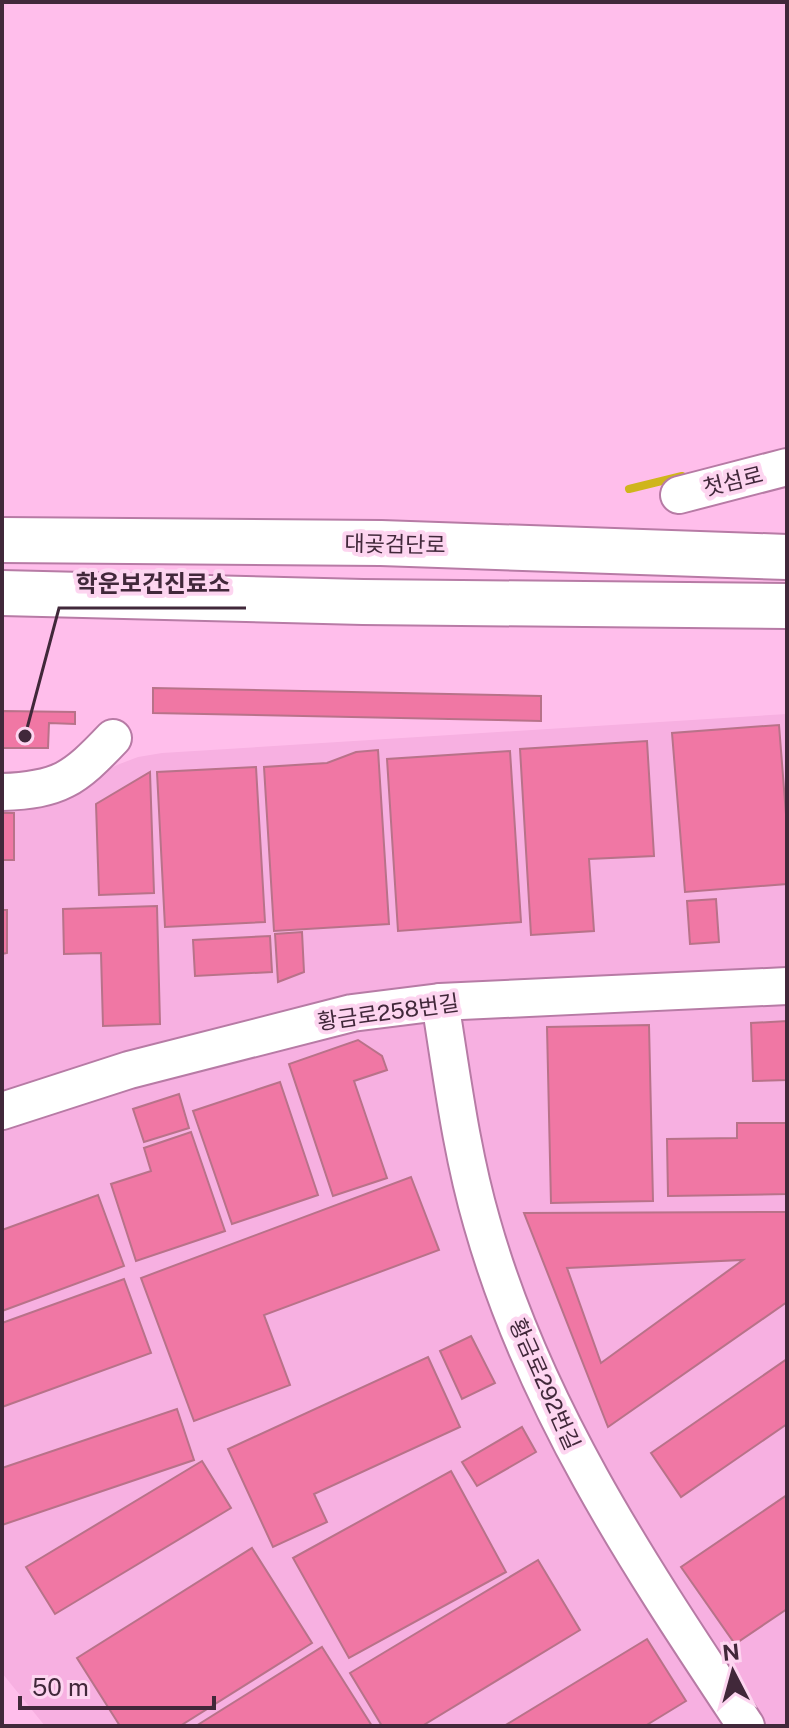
<svg xmlns="http://www.w3.org/2000/svg" width="789" height="1728" font-family="'Public Sans','Noto Sans KR',sans-serif">
  <style>
    .built { fill: #f7b0e1 }
    .lines { fill: none; stroke-linecap: round; stroke-linejoin: round }
    .stream { stroke: #cfb51c; stroke-width: 8 }
    .building { fill: #f077a4; stroke: #b87289; stroke-width: 2; fill-rule: evenodd }
    .minor-casing { stroke: #b77ba5; stroke-width: 40 }
    .major-casing { stroke: #b77ba5; stroke-width: 48 }
    .minor { stroke: #fff; stroke-width: 36 }
    .major { stroke: #fff; stroke-width: 44 }
    .labels { text-anchor: middle; dominant-baseline: central; stroke-width: 8; stroke-linejoin: round; paint-order: stroke }
    .street-label { font-size: 22px; fill: #41283a; stroke: #fdd5f0 }
    .leader { fill: none; stroke: #41283a; stroke-width: 3 }
    .callout-dot { fill: #41283a; stroke: #fdd5f0; stroke-width: 3 }
    .callout-label { font-size: 24px; text-anchor: middle; font-weight: bold; fill: #41283a; stroke: #fdd5f0; stroke-width: 8; stroke-linejoin: round; paint-order: stroke }
  </style>
  <rect width="100%" height="100%" fill="#ffbeeb"/>
  <path class="built" d="M787 714V1726H45L2 1673V799L62 793 117 765 138 757 162 753Z"/>
  <g class="lines">
    <path class="stream" d="M629 489 682 476"/>
  </g>
  <g class="building">
    <path d="M153 688 541 696V721L153 713Z"/>
    <path d="M2 711 75 712V724L49 723 48 748H2Z"/>
    <path d="M779 725 787 827V884L685 892 672 733Z"/>
    <path d="M647 741 654 856 589 859 594 931 531 935 520 749Z"/>
    <path d="M378 750 389 924 274 931 264 767 327 763 356 752Z"/>
    <path d="M510 751 521 922 398 931 387 759Z"/>
    <path d="M256 767 265 922 165 927 157 772Z"/>
    <path d="M150 772 154 893 99 895 96 804Z"/>
    <rect x="2" y="813" width="12" height="47"/>
    <path d="M716 899 719 942 690 944 687 901Z"/>
    <path d="M157 906 160 1024 103 1026 101 953 64 954 63 909Z"/>
    <path d="M2 910H7V953L2 954Z"/>
    <path d="M302 932 304 972 278 982 275 934Z"/>
    <path d="M270 936 272 972 195 976 193 940Z"/>
    <path d="M787 1021V1080L753 1081 751 1023Z"/>
    <path d="M649 1025 653 1201 551 1203 547 1027Z"/>
    <path d="M358 1040 382 1056 387 1070 354 1081 387 1178 333 1196 289 1064Z"/>
    <path d="M280 1082 318 1195 232 1224 193 1111Z"/>
    <path d="M179 1094 189 1128 144 1142 133 1109Z"/>
    <path d="M737 1123H787V1194L668 1196 667 1139 737 1138Z"/>
    <path d="M191 1132 225 1231 136 1261 111 1184 151 1171 144 1148Z"/>
    <path d="M411 1177 439 1250 264 1315 290 1385 194 1421 141 1278Z"/>
    <path d="M98 1195 124 1266 2 1311V1230Z"/>
    <path d="M787 1212V1302L608 1427 524 1213ZM743 1260 601 1363 567 1268Z"/>
    <path d="M124 1279 151 1353 2 1407V1323Z"/>
    <path d="M471 1336 495 1383 462 1399 440 1351Z"/>
    <path d="M428 1357 460 1427 314 1494 327 1522 273 1547 228 1449Z"/>
    <path d="M787 1359V1424L681 1497 651 1453Z"/>
    <path d="M177 1409 194 1460 2 1525V1468Z"/>
    <path d="M522 1427 536 1452 477 1486 462 1462Z"/>
    <path d="M202 1461 231 1508 55 1614 26 1567Z"/>
    <path d="M451 1471 506 1572 349 1658 293 1558Z"/>
    <path d="M787 1495V1609L735 1644 681 1567Z"/>
    <path d="M252 1548 312 1643 180 1726H120L77 1658Z"/>
    <path d="M538 1560 580 1630 422 1726H382L350 1673Z"/>
    <path d="M647 1639 686 1701 645 1726H504Z"/>
    <path d="M322 1647 372 1726H196Z"/>
  </g>
  <g class="lines">
    <g class="minor-casing">
      <g id="minor">
        <path d="M679 495 787 467"/>
        <path d="M2 792C60 790 74 779 113 738"/>
        <path d="M440 1002C452 1076 461 1151 482 1223 535 1410 640 1566 746 1726"/>
        <path d="M2 1111 129 1070 352 1013 440 1002 787 986"/>
      </g>
    </g>
    <g class="major-casing">
      <g id="major">
        <path d="M2 540 381 543 787 557"/>
        <path d="M2 593 363 602 787 606"/>
      </g>
    </g>
    <use href="#minor" class="minor"/>
    <use href="#major" class="major"/>
  </g>
  <g class="labels">
    <g class="street-label">
      <text transform="translate(733 481) rotate(-14)">첫섬로</text>
      <text transform="translate(395 544) rotate(1)">대곶검단로</text>
      <text transform="translate(388 1012) rotate(-8)">황금로258번길</text>
      <text transform="translate(545 1384) rotate(66)">황금로292번길</text>
    </g>
  </g>
  <path class="leader" d="M25 736L59 608H246"/>
  <circle class="callout-dot" cx="25" cy="736" r="8"/>
  <g class="callout-label">
    <text x="153" y="592">학운보건진료소</text>
  </g>
  <rect width="789" height="1728" fill="none" stroke="#41283a" stroke-width="8"/>
  <g transform="translate(733 1672) rotate(354)" stroke="#fdd5f0" stroke-width="6" paint-order="stroke">
  <path d="M0-6L14 30L0 20L-14 30Z" fill="#41283a"/>
  <text y="-12" font-size="22" font-weight="bold" text-anchor="middle" fill="#41283a">N</text>
  </g>
  <path d="M20 1696v12h194v-12" fill="none" stroke="#41283a" stroke-width="4"/>
  <text x="32" y="1696" font-size="24" fill="#41283a" stroke="#fdd5f0" stroke-width="6" paint-order="stroke">50 m</text>
</svg>
